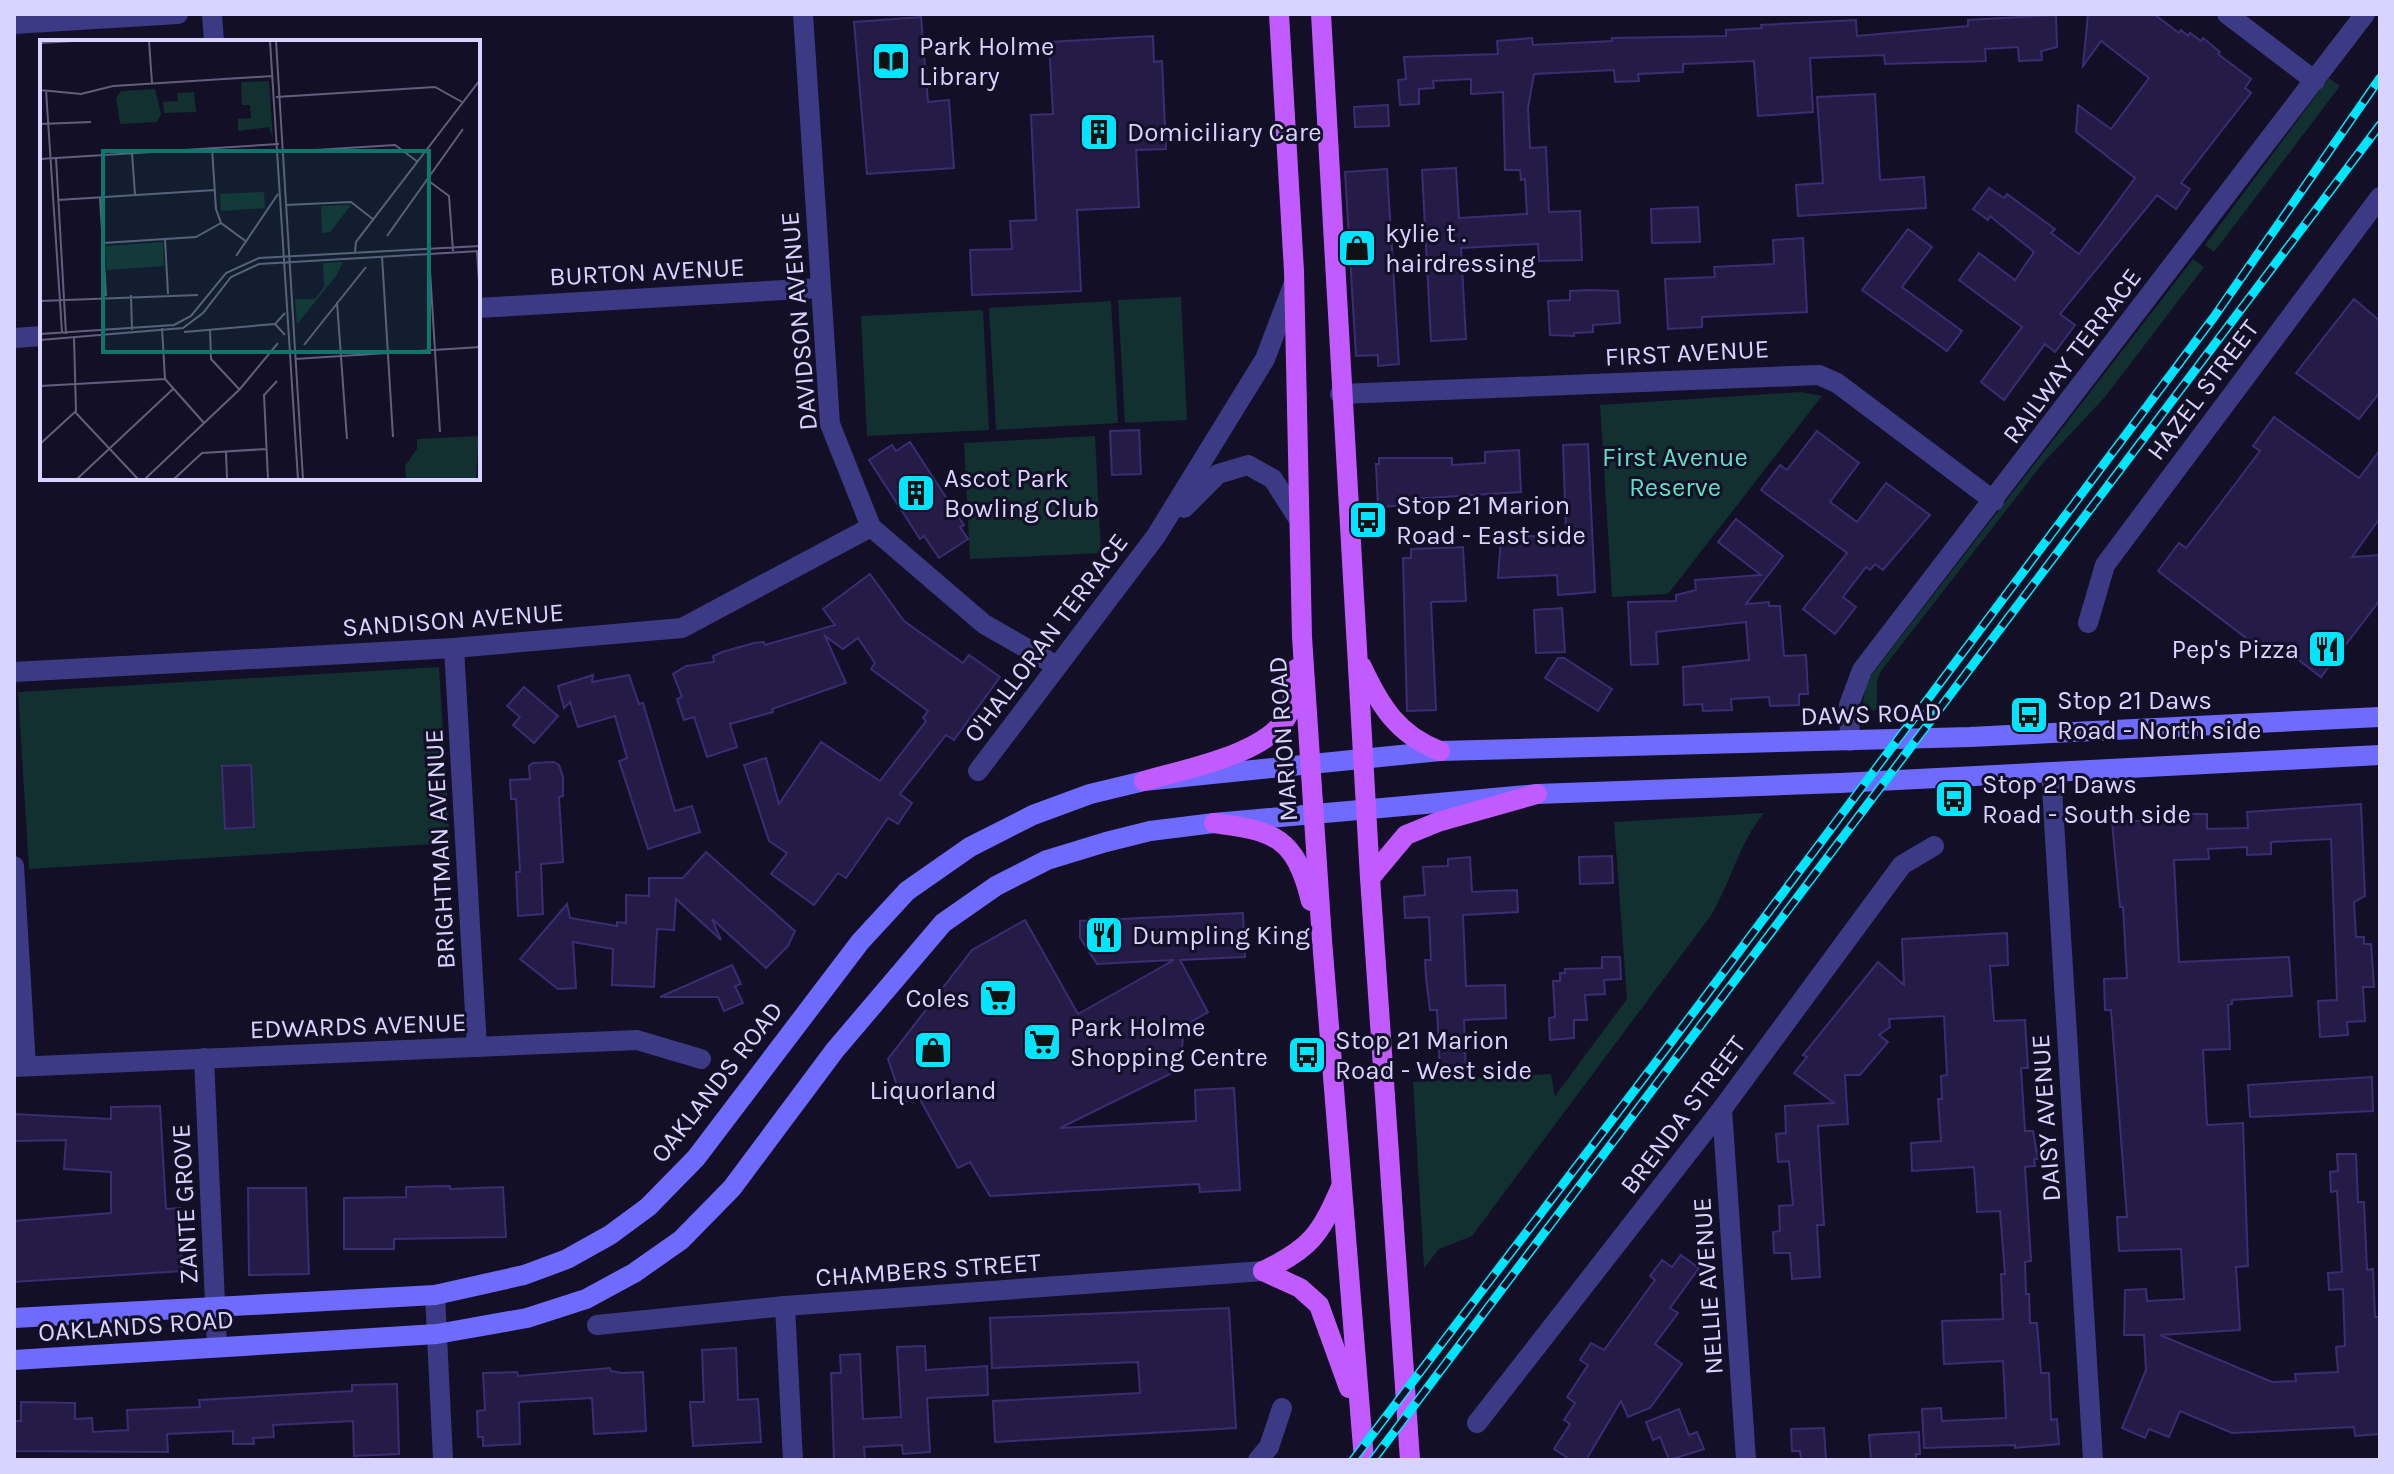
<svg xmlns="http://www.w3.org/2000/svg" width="2394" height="1474" font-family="Karla,sans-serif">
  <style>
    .green { fill: #12302f }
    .building { fill: #241b47; stroke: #3b2d73; stroke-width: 2 }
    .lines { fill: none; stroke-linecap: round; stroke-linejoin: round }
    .minor { stroke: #3d3a85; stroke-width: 20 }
    .secondary { stroke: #6f6bff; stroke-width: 20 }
    .primary { stroke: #c25bff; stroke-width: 20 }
    .rail-casing { stroke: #00e5ff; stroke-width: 9 }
    .rail { stroke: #130f26; stroke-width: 6; stroke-dasharray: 18; stroke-linecap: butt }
    .labels { text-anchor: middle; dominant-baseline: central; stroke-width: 6; stroke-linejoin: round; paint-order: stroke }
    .poi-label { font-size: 26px; fill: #d9d4ff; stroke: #130f26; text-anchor: start }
    .street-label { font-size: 26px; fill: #d9d4ff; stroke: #130f26 }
    .park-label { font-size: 26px; fill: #5fe0c0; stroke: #130f26 }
    .inset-road { fill: none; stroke: #625e7d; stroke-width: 2 }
    .view { fill: #0f766e; fill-opacity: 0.15; stroke: #0f766e; stroke-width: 4 }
    .inset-edge { fill: none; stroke: #d9d4ff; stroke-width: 4 }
  </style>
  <rect width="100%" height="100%" fill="#130f26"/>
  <g class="green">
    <path d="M2329 78 2340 86 2214 252 2205 245Z"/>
    <path d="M2193 259 2204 267 2105 397 2043 463 1881 671 1877 681V710L1862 711 1866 682 1879 665Z"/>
    <path d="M1181 297 1187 420 1125 423 1118 300Z"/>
    <path d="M1111 301 1118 423 996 430 989 308Z"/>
    <path d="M983 310 989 430 867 436 861 316Z"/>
    <path d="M1800 392 1822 396 1668 594 1612 597 1600 405Z"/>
    <path d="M1095 436 1101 553 970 559 964 443Z"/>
    <path d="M439 667 450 843 29 869 18 692Z"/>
    <path d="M1764 813C1739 843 1731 881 1712 914L1472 1236 1439 1249 1424 1268 1413 1082 1551 1074 1555 1096 1627 999 1614 822Z"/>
  </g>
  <g class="building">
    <path d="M2088 14H2154L2179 33 2181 30 2188 36 2190 33 2201 41 2203 38 2220 52 2218 54 2251 79 2245 88 2251 93 2181 183 2190 189 2176 209 2157 195 2060 314 2075 325 2055 352 2045 344 2004 400 1981 382 2022 327 1959 280 1979 253 2015 280 2034 252 1990 216 1988 220 1973 209 1989 188 2004 198 2007 194 2055 229 2051 233 2079 254 2135 178 2076 132 2078 105 2111 129 2149 78 2101 41 2083 66Z"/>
    <path d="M2056 15 2057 47 2041 51 2042 60 2019 61 2018 47 1985 49 1986 61 1885 64 1884 55 1810 58 1813 112 1758 116 1754 61 1683 64V72L1638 74 1639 81 1615 82 1614 70 1534 74 1528 108 1530 148 1546 147 1549 212 1580 211 1582 260 1539 261 1538 244 1461 248 1466 339 1431 341 1422 170 1456 168 1459 218 1527 214 1525 179 1521 180 1520 170H1505L1503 92 1471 94V79L1433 81 1434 88 1419 89V104L1400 105 1398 80 1406 79 1404 57 1498 54 1497 41 1532 38 1533 45 1612 41V38L1726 36V30L1762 28 1761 25 1856 20 1857 36 1968 26V20Z"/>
    <path d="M921 17 928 102 949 100 954 168 867 174 854 22Z"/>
    <path d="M1153 36 1154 62 1162 61 1166 149 1136 150 1139 207 1077 210 1081 291 972 295 970 250 1012 249 1010 221 1036 220 1031 115 1053 114 1049 42Z"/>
    <path d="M1875 94 1880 180 1924 177 1926 208 1798 216 1796 185 1823 183 1817 97Z"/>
    <path d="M1388 105 1389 126 1355 127 1354 107Z"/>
    <path d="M1387 169 1399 364 1378 366V355L1356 356 1345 172Z"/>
    <path d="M1698 207 1700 242 1652 243 1651 209Z"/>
    <path d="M1908 229 1932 247 1902 287 1962 331 1947 351 1862 290Z"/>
    <path d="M1803 238 1807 312 1702 317V327L1668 329 1665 279 1715 277 1714 267 1774 264 1773 240Z"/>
    <path d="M1588 290 1618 291 1620 323 1593 325V332L1574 333V336L1550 335 1548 301 1570 300V291Z"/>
    <path d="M2354 299 2380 321V392L2359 419 2296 373Z"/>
    <path d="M2274 417 2359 478 2380 450V518L2352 557 2380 555V600L2321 677 2279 645 2270 656 2158 571 2179 543 2186 548 2214 512 2260 451 2253 446Z"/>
    <path d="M1139 430 1141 474 1112 475 1110 431Z"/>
    <path d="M1817 431 1859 463 1830 502 1857 522 1886 483 1930 515 1883 570 1875 564 1870 570 1866 567 1843 597 1856 607 1835 634 1803 609 1847 553 1761 490 1780 465 1787 470Z"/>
    <path d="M910 442 964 525 960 527 968 539 939 558 924 536 920 539 869 460 892 445 896 451Z"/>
    <path d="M1588 444 1595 592 1558 595 1557 575 1498 578 1501 538 1566 534 1563 445Z"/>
    <path d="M1519 450 1521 492 1411 499V505L1378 507 1376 464H1379V458H1452V465L1485 463V452Z"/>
    <path d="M1736 519 1783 556 1746 604 1769 602V606H1780L1784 656 1806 655 1808 694H1799V705L1770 706 1769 697 1731 699 1732 710 1703 711 1702 704 1684 705 1683 667 1749 660 1746 622 1656 632 1658 664 1631 665 1628 602 1676 601V595L1696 590 1695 580 1761 575 1718 542Z"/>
    <path d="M1463 547 1466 601 1431 602 1436 710 1407 711 1403 558H1411V549Z"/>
    <path d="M870 574 904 621 963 663 969 655 1000 677 954 740 946 735 900 794 912 803 898 824 888 818 846 878 838 873 814 905 771 874 787 853 769 841 744 765 766 758 779 804 821 742 880 781 926 721 923 718 928 711 871 669 875 663 858 638 843 649 825 636 846 683 772 709 773 712 730 724 737 747 707 757 694 717 684 720 677 699 682 697 673 674 686 666 714 662 713 656 722 652 754 643 764 642 765 645 835 625 823 609Z"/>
    <path d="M1562 608 1565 652 1536 653 1534 610Z"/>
    <path d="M1558 658H1564L1612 689 1598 711 1545 678Z"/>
    <path d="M593 675 592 682 629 675 639 704 643 703 675 811 692 806 700 832 648 849 619 761 627 758 615 716 578 727 570 702 564 708 558 686Z"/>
    <path d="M524 687 558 716 534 743 513 725 520 717 507 706Z"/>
    <path d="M554 762 559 765 563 777V796L559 797 563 862 541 864 543 914 518 916 516 872H520L516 799H511L510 780 530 779 529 766 533 763Z"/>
    <path d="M251 765 254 827 225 829 222 766Z"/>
    <path d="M2361 804 2365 896 2354 902 2356 937H2364V944H2371L2374 987H2363L2365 1021 2347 1022 2348 1035 2320 1037 2318 1001 2337 1000 2331 839 2271 842V854L2247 855V847L2208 849 2209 859 2174 860 2179 962 2289 957 2292 996 2232 1000V1004L2228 1005 2230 1049 2203 1050 2207 1125 2243 1123 2248 1266 2236 1267 2240 1330 2160 1335 2272 1382 2296 1381 2295 1374 2338 1372 2336 1347 2345 1346 2343 1289 2329 1290 2328 1273 2342 1272 2337 1191 2331 1192 2330 1172 2338 1171 2337 1154H2356L2358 1202H2364L2367 1270 2373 1269 2375 1317H2380V1434L2355 1436 2354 1427 2232 1433 2180 1411 2169 1437 2149 1429 2145 1438 2122 1428 2146 1370 2144 1335H2124L2125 1290 2146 1289 2147 1301 2184 1299 2181 1249 2119 1251 2117 1217H2127L2111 1010H2105L2104 979 2127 978 2123 907H2120L2112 822 2182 819V814H2207V829L2248 828 2247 812Z"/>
    <path d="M706 852 795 931 788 946 766 968 712 919 721 940 676 899 674 930 657 929 654 987 612 985 613 949 573 942 576 988 558 989 520 959 567 904 570 918 617 926V922L626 923V895L649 896V878H683Z"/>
    <path d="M1612 856 1613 883 1580 884 1579 857Z"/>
    <path d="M1470 857 1472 892 1517 890 1518 912 1463 915 1466 986 1505 985 1506 1018 1464 1020 1466 1071 1440 1072 1437 1010H1430L1426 978 1425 960H1431L1429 917 1405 918 1404 897 1425 895 1423 867 1448 866V859Z"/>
    <path d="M1243 913 1245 957 1180 960 1208 1012 1184 1026 1180 1069 1060 1128 1196 1121 1195 1090 1234 1088 1240 1190 1200 1192 1199 1184 990 1196 970 1162 958 1168 918 1096 903 1103 888 1059 972 950 1025 920 1078 1014 1174 960 1097 964 1080 938V921Z"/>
    <path d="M2007 933 2008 965 1990 966 1994 1021 2025 1020 2028 1068H2021L2025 1131H2033L2038 1159H2034L2035 1166 2025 1167 2031 1261 2025 1262 2026 1294H2029L2030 1323H2037L2041 1373H2049L2051 1420 2057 1419 2059 1444 2015 1448V1445L1924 1448 1922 1409 1941 1408 1942 1421 2006 1418 2003 1361 1944 1364 1942 1321 2003 1319 2001 1274H2005L2000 1211 1977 1212 1974 1167 1912 1171 1911 1143 1941 1141 1938 1099H1942L1941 1076 1947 1075 1944 1016 1889 1019 1890 1027 1879 1035 1888 1042 1860 1075H1845L1848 1124 1818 1126 1824 1225H1817L1820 1277 1792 1279 1790 1253H1774L1773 1232 1780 1231 1779 1206 1793 1205 1789 1161 1778 1162 1776 1134 1786 1133 1785 1106 1834 1103 1794 1073 1807 1057 1803 1055 1878 962 1904 985 1902 939Z"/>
    <path d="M1602 957H1620L1621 979 1604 980 1605 994 1585 995 1587 1020H1574V1038L1550 1040 1549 1018 1555 1017 1553 981H1560V973H1565V969L1602 968Z"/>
    <path d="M732 965 741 984 735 986 743 1003 724 1011 718 997H660Z"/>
    <path d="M2372 1077 2373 1111 2250 1117 2248 1085Z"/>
    <path d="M160 1106 166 1209 180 1208 182 1271 14 1282V1221L111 1213V1172L64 1169 66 1140 14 1141V1114L111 1119V1107Z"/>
    <path d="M450 1186V1189L503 1187 506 1237 394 1239V1249H344V1198L406 1197V1187Z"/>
    <path d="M248 1188H306L309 1274 249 1275Z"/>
    <path d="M1681 1255 1699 1268 1670 1308 1678 1313 1655 1344 1682 1364 1650 1408 1628 1417 1621 1401 1586 1460H1571L1554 1449 1570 1424 1564 1420 1575 1403 1567 1397 1588 1365 1580 1360 1591 1343 1604 1350 1655 1280 1650 1276 1662 1260 1672 1267Z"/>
    <path d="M1229 1308 1236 1428 995 1442 993 1401 1140 1393 1138 1362 992 1368 990 1318Z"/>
    <path d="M925 1346 926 1370 987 1366 988 1395 927 1398 930 1452 903 1454 902 1445 864 1447 865 1460H834L831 1373H841L840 1355 860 1354 863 1419 901 1417 897 1347Z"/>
    <path d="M736 1348 738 1400 758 1399 761 1442 693 1446 690 1402H704L702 1350Z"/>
    <path d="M610 1368 611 1371 622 1373 643 1372 646 1431 594 1434 592 1398 519 1402 520 1444 483 1446V1437H478L477 1411 485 1410 483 1373 517 1372 518 1376Z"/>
    <path d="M397 1384 399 1454 354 1456 353 1421 273 1425 274 1437 253 1438 254 1444H233V1431L167 1434 168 1452 14 1451V1421H21V1402L75 1403V1419L92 1418 93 1432 128 1430 127 1410 200 1407 199 1400 352 1391V1385Z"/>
    <path d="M1679 1409 1689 1435 1697 1432 1704 1449 1669 1460 1660 1437 1653 1440 1646 1422Z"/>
    <path d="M1824 1428 1826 1460H1801L1800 1451H1792L1791 1429Z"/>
    <path d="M1919 1432 1920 1454H1916V1459L1871 1460 1869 1435Z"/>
  </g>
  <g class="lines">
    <g class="minor">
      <path d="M212 14 214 42"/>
      <path d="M803 14 830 424 871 527 984 624 1057 666"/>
      <path d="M2227 14 2315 81"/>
      <path d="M14 24 178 14"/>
      <path d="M478 308 819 288"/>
      <path d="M14 338 42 336"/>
      <path d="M1340 394 1819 375 1837 383 1994 501"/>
      <path d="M1184 508 1218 474 1248 465 1273 479 1299 520"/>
      <path d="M2088 623 2105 565 2380 197"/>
      <path d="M454 648 477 1047"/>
      <path d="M14 672 454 648 682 628 871 527"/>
      <path d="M1850 741 1849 705 1862 670 2365 14"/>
      <path d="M978 771 1156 536 1265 359 1294 283"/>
      <path d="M2051 772 2093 1460"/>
      <path d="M14 866 26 1066"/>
      <path d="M204 1058 217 1347"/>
      <path d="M14 1067 637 1040 701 1059"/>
      <path d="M1722 1109 1746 1460"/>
      <path d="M435 1295 443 1460"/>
      <path d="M785 1306 793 1460"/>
      <path d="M597 1325 785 1306 1263 1271"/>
      <path d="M1477 1423 1722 1109 1902 865 1934 846"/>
      <path d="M1258 1460 1269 1447 1282 1408"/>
    </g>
    <g class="secondary">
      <path d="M14 1318 435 1295 524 1275 567 1259 610 1235 648 1207 696 1158 860 942 907 891 970 847 1033 815 1090 794 1144 781 1440 751 1970 737 2380 717"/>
      <path d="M14 1360 437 1334 527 1318 586 1299 634 1273 681 1240 732 1188 835 1050 943 923 996 886 1047 860 1106 842 1150 831 1214 823 1537 794 1840 783 2380 755"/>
    </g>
    <g class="primary">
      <path d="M1279 14 1294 271 1302 637 1322 940 1364 1460"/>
      <path d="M1321 14 1370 878 1410 1460"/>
      <path d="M1362 667C1380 706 1398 735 1440 751"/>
      <path d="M1144 781C1185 769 1270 754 1289 713 1294 700 1294 683 1296 669"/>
      <path d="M1214 823C1275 831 1295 837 1311 901"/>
      <path d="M1370 878 1406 835 1438 822 1537 794"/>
      <path d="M1263 1271 1300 1288 1319 1305 1349 1388"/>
      <path d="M1263 1271C1310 1249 1320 1235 1341 1187"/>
    </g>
    <g class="rail-casing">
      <g id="rail">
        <path d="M1353 1460 1666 1049 2214 317 2380 78"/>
        <path d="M1373 1460 2380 125"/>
      </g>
    </g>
    <use href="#rail" class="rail"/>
  </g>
  <defs>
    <g id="library-square" transform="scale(2)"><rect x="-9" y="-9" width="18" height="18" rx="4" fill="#00e5ff" stroke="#130f26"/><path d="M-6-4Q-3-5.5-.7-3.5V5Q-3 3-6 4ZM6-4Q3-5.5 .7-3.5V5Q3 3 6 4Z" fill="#111"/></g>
    <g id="building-square" transform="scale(2)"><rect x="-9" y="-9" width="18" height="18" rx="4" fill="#00e5ff" stroke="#130f26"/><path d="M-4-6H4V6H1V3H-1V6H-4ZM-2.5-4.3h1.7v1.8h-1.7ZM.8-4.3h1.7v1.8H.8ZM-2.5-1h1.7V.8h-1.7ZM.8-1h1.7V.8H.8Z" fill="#111"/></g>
    <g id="shop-square" transform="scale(2)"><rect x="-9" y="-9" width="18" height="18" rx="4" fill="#00e5ff" stroke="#130f26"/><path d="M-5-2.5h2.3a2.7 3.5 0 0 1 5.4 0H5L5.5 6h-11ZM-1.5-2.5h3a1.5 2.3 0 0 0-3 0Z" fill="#111"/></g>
    <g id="bus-square" transform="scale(2)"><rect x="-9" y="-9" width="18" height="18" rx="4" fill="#00e5ff" stroke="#130f26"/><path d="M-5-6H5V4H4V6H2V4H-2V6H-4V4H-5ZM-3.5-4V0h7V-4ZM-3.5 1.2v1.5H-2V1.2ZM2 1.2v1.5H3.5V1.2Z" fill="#111"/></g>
    <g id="restaurant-square" transform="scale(2)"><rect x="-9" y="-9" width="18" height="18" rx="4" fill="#00e5ff" stroke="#130f26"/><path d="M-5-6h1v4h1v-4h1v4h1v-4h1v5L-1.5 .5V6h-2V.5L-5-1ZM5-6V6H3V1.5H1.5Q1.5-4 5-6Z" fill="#111"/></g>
    <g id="supermarket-square" transform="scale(2)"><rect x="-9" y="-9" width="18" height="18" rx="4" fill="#00e5ff" stroke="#130f26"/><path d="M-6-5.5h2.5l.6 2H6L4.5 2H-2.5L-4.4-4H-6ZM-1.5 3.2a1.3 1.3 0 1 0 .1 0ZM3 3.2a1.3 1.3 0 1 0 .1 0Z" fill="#111"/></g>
  </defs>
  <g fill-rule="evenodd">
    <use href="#library-square" x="891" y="61"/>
    <use href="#building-square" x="1099" y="132"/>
    <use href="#shop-square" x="1357" y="248"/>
    <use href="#building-square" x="916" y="493"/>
    <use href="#bus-square" x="1368" y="520"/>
    <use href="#restaurant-square" x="2327" y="649"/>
    <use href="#bus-square" x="2029" y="715"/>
    <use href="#bus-square" x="1954" y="799"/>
    <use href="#restaurant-square" x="1104" y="935"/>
    <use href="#supermarket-square" x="998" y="998"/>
    <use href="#supermarket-square" x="1042" y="1042"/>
    <use href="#shop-square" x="933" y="1050"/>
    <use href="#bus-square" x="1307" y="1055"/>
  </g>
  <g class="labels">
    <g class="poi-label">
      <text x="919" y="46">Park Holme<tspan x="919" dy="30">Library</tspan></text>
      <text x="1127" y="132">Domiciliary Care</text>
      <text x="1385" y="233">kylie t .<tspan x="1385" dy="30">hairdressing</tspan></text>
      <text x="944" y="478">Ascot Park<tspan x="944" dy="30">Bowling Club</tspan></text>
      <text x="1396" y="505">Stop 21 Marion<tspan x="1396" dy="30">Road - East side</tspan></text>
      <text x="2299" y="649" text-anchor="end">Pep's Pizza</text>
      <text x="2057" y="700">Stop 21 Daws<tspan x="2057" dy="30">Road - North side</tspan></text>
      <text x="1982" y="784">Stop 21 Daws<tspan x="1982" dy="30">Road - South side</tspan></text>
      <text x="1132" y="935">Dumpling King</text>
      <text x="970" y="998" text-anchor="end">Coles</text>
      <text x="1070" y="1027">Park Holme<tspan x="1070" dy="30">Shopping Centre</tspan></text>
      <text x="1335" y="1040">Stop 21 Marion<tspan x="1335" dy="30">Road - West side</tspan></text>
      <text x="933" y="1090" text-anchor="middle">Liquorland</text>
    </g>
    <g class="street-label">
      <text transform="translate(647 272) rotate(-3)">BURTON AVENUE</text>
      <text transform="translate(799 321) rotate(-95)">DAVIDSON AVENUE</text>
      <text transform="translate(1687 353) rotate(-3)">FIRST AVENUE</text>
      <text transform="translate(2072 356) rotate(-53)">RAILWAY TERRACE</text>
      <text transform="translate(2203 390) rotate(-53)">HAZEL STREET</text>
      <text transform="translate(453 620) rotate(-4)">SANDISON AVENUE</text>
      <text transform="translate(1046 638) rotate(-53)">O'HALLORAN TERRACE</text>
      <text transform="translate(1871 714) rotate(-2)">DAWS ROAD</text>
      <text transform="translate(1283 739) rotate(-94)">MARION ROAD</text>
      <text transform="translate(440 849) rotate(-93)">BRIGHTMAN AVENUE</text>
      <text transform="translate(358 1026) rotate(-2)">EDWARDS AVENUE</text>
      <text transform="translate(717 1082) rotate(-52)">OAKLANDS ROAD</text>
      <text transform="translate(1683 1115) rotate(-53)">BRENDA STREET</text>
      <text transform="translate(2046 1118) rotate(-94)">DAISY AVENUE</text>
      <text transform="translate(185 1204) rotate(-93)">ZANTE GROVE</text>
      <text transform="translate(928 1270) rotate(-4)">CHAMBERS STREET</text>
      <text transform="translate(1708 1286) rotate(-94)">NELLIE AVENUE</text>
      <text transform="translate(136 1326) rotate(-4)">OAKLANDS ROAD</text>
    </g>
    <g class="park-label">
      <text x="1675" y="457">First Avenue<tspan x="1675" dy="30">Reserve</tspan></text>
    </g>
  </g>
  <g transform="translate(40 40)">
    <rect width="440" height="440" fill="#130f26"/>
    <path d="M229 41 233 99 229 87 198 91V79L211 78 210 65H202L201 42ZM115 49 121 74 117 82 80 84 76 58 81 51ZM154 52 156 72 124 73 123 62 138 61 137 53ZM224 152 225 168 181 171 180 154ZM311 165 290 192 282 193 281 166ZM123 202 124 226 67 230 65 206ZM303 222 296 236 257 284 255 259H275L284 247 283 223ZM439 396 436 439H366L365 426 377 409V399Z" fill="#12302f"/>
    <path class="inset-road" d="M109 1 112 43M230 1 258 439M236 1 263 439M0 3 34 1M0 50 41 54 73 46 232 36M6 50 22 292M236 57 395 47 422 62M0 84 51 82M172 108 176 169 181 183 207 202M243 112 355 105 378 122M92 113 95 155M16 118 26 294M0 119 239 104M386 139 409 156 413 211M60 158 66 256M18 160 175 150M245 165 311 162 334 180M347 196 423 89M125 199 128 254M63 203 156 197 181 183M437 211 440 256M315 212 316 202 440 40M389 214 400 392M196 216 238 154M342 216 353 397M91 255 92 290M0 261 158 255M297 262 307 399M122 288 125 339 164 383M170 289 171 319 199 349M144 292 235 284M0 294 134 285 151 276 186 233 219 218 440 206M245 295 235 284 245 273M0 300 143 288 163 273 191 237 219 224 440 211M264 305 326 227M255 319 440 307M0 346 125 339M35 372 98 439M0 404 36 371 34 297M186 412 187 439M37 439 133 349M105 439 200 349 238 303M134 439 162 413 226 409M228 439 224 355 237 341"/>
    <path class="view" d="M63 111H389V312H63Z"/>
    <rect width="440" height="440" class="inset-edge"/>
  </g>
  <rect width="2394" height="1474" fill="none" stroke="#d9d4ff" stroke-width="32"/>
</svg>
